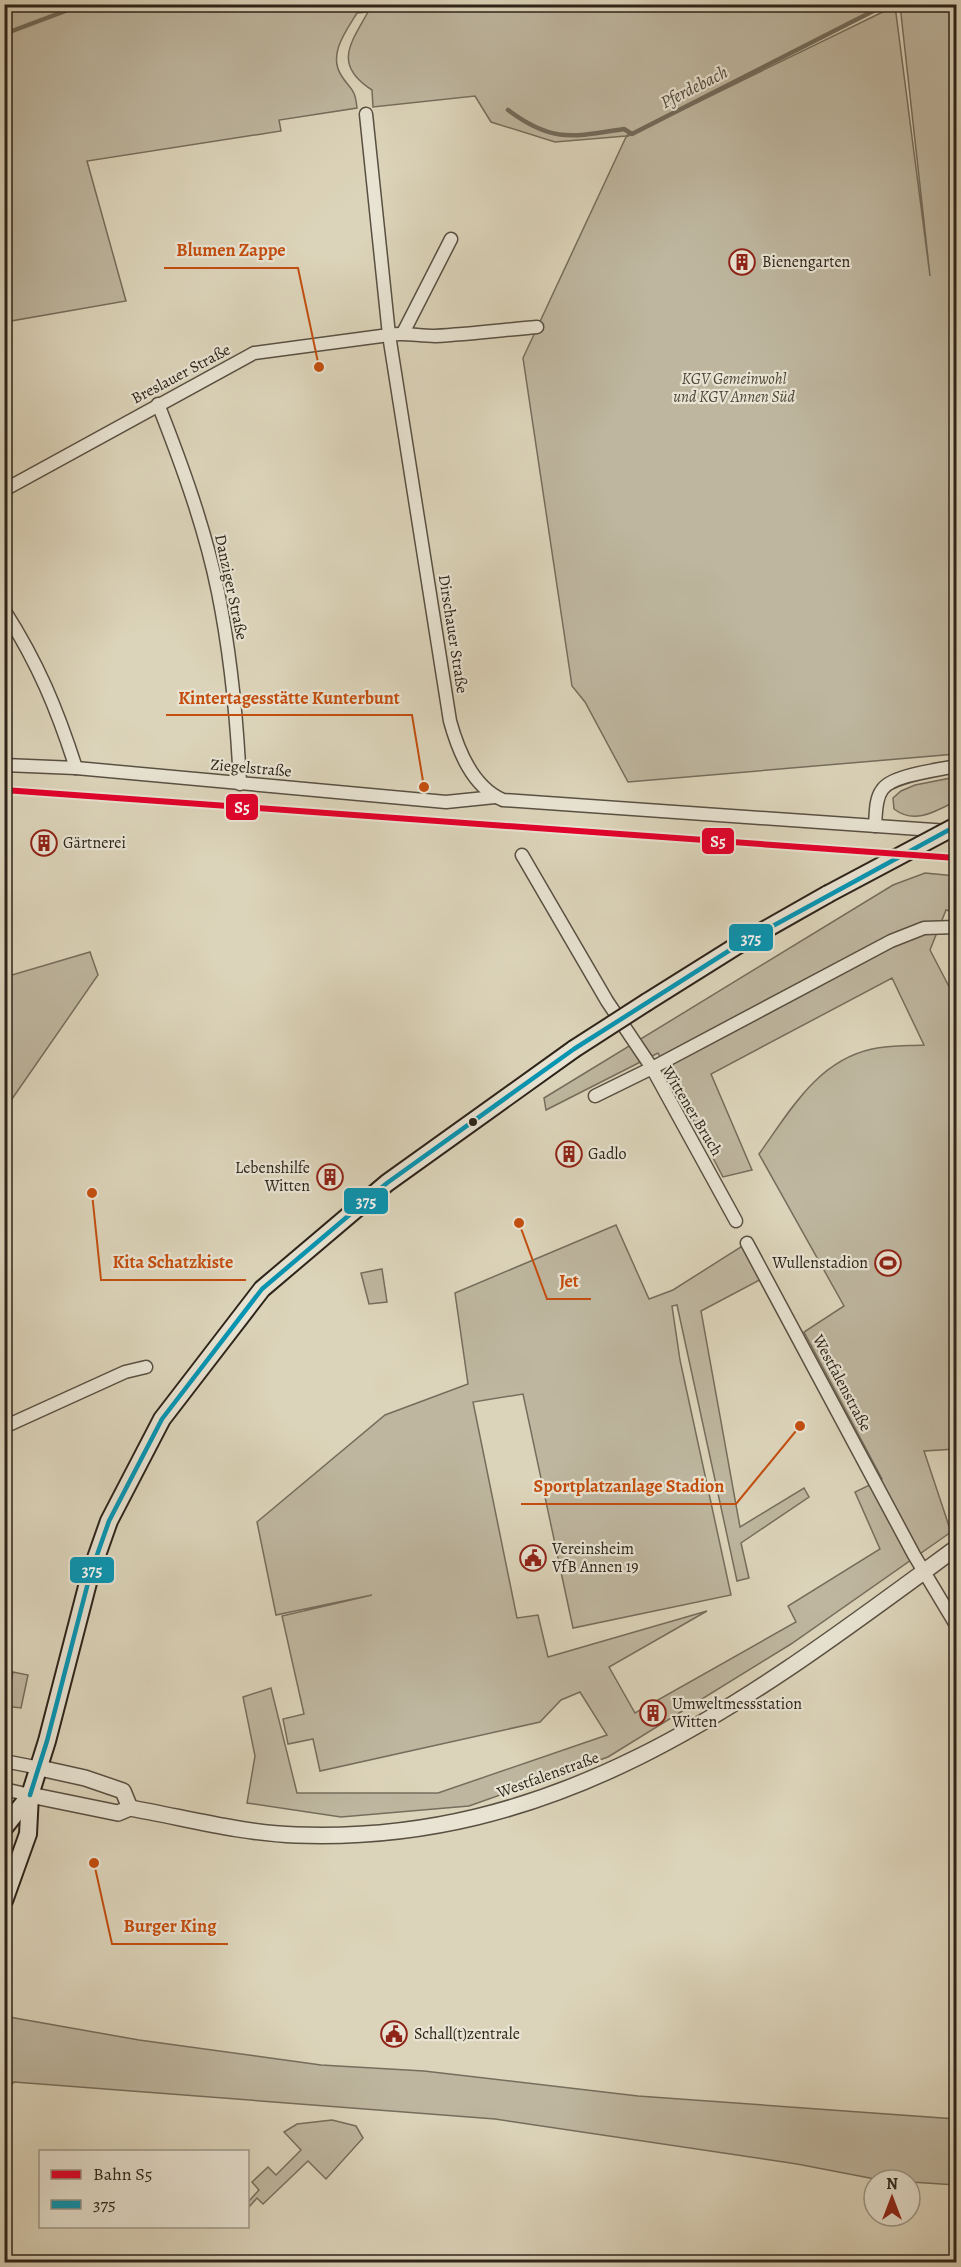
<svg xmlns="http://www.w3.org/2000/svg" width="961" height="2267" font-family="Alegreya,serif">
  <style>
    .green { fill: #beb69f; stroke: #766d5c; stroke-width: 1.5 }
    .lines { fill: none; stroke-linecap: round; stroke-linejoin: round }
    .stream { stroke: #726a5a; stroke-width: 4.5 }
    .minor-casing { stroke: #595042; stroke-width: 15 }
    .tertiary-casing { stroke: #595042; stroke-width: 18 }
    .secondary-casing { stroke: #2d241a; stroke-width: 20 }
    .minor { stroke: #e8e3d2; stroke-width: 12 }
    .tertiary { stroke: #e8e3d2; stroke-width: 15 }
    .secondary { stroke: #e8e3d2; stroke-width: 16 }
    .secondary-bridge-casing { stroke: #2d241a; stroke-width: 20; stroke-linecap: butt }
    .secondary-bridge { stroke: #e8e3d2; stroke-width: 16 }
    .bus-1-casing { stroke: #e8e3d2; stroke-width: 9 }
    .bus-1 { stroke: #0795b3; stroke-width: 4.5 }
    .rail-1-casing { stroke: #e8e3d2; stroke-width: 10 }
    .rail-1 { stroke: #e4002b; stroke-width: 6 }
    .bus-dot { fill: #2d241a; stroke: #e8e3d2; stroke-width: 2 }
    .labels { text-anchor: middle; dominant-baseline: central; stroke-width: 4.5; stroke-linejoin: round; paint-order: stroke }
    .poi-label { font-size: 16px; fill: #2d241a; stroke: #e8e3d2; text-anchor: start }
    .street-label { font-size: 16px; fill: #2d241a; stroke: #e8e3d2 }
    .park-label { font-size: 16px; font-style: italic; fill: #51483b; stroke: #e8e3d2 }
    .water-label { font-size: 18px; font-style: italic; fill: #50473a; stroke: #e8e3d2 }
    .leader { fill: none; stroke: #c34e0f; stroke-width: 2 }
    .callout-dot { fill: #c34e0f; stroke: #e8e3d2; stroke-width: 2 }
    .callout-label { font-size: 18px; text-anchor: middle; font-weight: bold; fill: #c34e0f; stroke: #e8e3d2; stroke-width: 4.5; stroke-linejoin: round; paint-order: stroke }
    .line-badge { stroke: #e8e3d2; stroke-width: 2 }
    .badge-label { font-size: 16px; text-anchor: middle; font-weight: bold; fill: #fff }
  </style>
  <rect width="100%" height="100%" fill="#dcd4ba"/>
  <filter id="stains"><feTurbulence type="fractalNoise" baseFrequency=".00333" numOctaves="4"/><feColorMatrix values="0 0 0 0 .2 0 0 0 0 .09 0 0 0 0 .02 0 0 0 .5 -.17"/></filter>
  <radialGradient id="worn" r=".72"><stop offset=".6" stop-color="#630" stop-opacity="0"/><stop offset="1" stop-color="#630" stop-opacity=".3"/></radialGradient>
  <g class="green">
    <path d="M5 4H884V5L626 136 555 142 491 122 475 96 373 107 372 90C333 65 350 44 368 12L357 13C346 31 328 54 341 75 350 90 355 87 357 108L279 120 281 131 87 161 126 301 5 322Z"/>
    <path d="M900 5H956V754L628 782 585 702 572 686 523 358 626 137 895 6 930 276Z"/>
    <path d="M956 777V801C936 811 915 825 894 809L893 798 901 791 915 785Z"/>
    <path d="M925 873 956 876V913L946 910 930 950 956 1000V1449L924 1451 951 1532 791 1644 608 1757 469 1806 341 1817 247 1803 255 1756 243 1697 271 1688 297 1793H438L607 1735 580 1692 561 1700 540 1722 320 1771 313 1739 288 1744 283 1719 304 1714 282 1616 372 1595 276 1615 257 1522 385 1415 468 1384 455 1293 616 1225 649 1299 673 1290 747 1243 765 1277 701 1311 740 1527 804 1488 809 1497 741 1543 749 1578 737 1581 677 1305 672 1306 680 1360 731 1595 573 1628 523 1394 473 1402 517 1618 538 1615 548 1657 707 1611 609 1667 635 1713 796 1622 788 1606 880 1549 855 1492 882 1479 804 1332 844 1306 759 1154C790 1111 817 1061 872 1049 889 1045 907 1046 924 1045L892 978 711 1074 752 1170 723 1177 658 1053 546 1110 544 1098 893 885Z"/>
    <path d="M90 952 98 975 5 1109V977Z"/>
    <path d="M382 1269 387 1302 369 1304 361 1273Z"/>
    <path d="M13 1672 28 1675 21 1708 6 1706Z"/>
    <path d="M9 2017 139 2040 321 2065 424 2071 638 2096 956 2119V2185L880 2180 797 2164 495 2119 14 2082 5 2091V2031Z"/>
    <path d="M332 2120 356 2126 363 2138 326 2179 308 2161 263 2204 257 2198 248 2208V2202L259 2190 252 2182 268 2167 276 2175 301 2150 284 2132 297 2124Z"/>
  </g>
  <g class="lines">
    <g class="stream">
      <path d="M4 34 84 4"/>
      <path d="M508 110C552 143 572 137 624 129L632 134 887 4"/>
    </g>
    <g class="minor-casing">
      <g id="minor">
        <path d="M537 327C503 330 469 334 435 336 418 336 404 332 389 335L450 721C458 750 472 787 503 800L948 831"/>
        <path d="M403 333 451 239"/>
        <path d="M158 404C182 465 205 528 218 592 231 656 237 719 240 784"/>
        <path d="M4 490 254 353 389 335 366 114"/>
        <path d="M4 610C38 663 57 709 76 768"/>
        <path d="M4 765 76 768 446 802 495 797"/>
        <path d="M875 826C876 815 875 799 882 790 891 775 939 770 956 766"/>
        <path d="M522 855 607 1001 652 1068 891 941 924 928 956 927"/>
        <path d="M595 1096 652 1068 736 1221"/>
        <path d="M747 1243 914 1555 956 1625"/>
        <path d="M4 1427 125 1372 146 1367"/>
        <path d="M4 1761 40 1768"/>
        <path d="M4 1789 30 1795"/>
      </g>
    </g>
    <g class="tertiary-casing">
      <g id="tertiary">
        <path d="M40 1768 85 1778 123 1791 130 1808"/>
        <path d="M30 1795 118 1813 130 1808C186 1818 240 1833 296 1835 563 1845 753 1697 956 1548"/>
      </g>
    </g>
    <g class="secondary-casing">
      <g id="secondary">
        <path d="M647 1002 738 945 828 894"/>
        <path d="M4 1828 30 1795"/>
        <path d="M4 1901 28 1834 30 1795 47 1741 90 1575 109 1521 162 1419 262 1289 387 1183 574 1049"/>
      </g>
    </g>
    <use href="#minor" class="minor"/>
    <use href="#tertiary" class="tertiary"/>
    <use href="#secondary" class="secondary"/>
    <g class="secondary-bridge-casing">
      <g id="secondary-bridge">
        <path d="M828 894 956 826"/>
        <path d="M574 1049 647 1002"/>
      </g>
    </g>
    <use href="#secondary-bridge" class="secondary-bridge"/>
    <g class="bus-1-casing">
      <path id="bus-1" d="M30 1795 47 1741 90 1575 109 1521 162 1419 262 1289 387 1183 574 1049 738 945 956 826"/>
    </g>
    <use href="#bus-1" class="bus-1"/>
    <g class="rail-1-casing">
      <path id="rail-1" d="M4 790 956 858"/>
    </g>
    <use href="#rail-1" class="rail-1"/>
  </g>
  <defs>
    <g id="building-ring" transform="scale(1.35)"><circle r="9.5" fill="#e8e3d2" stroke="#8f2418" stroke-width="1.5"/><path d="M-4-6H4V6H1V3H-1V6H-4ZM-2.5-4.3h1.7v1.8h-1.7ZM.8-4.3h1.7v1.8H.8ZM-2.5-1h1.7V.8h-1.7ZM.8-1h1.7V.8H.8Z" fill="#8f2418"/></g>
    <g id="stadium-ring" transform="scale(1.35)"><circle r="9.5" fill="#e8e3d2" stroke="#8f2418" stroke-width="1.5"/><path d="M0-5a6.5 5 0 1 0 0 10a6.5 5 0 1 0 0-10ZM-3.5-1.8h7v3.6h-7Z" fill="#8f2418"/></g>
    <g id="civic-ring" transform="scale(1.35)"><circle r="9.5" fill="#e8e3d2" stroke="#8f2418" stroke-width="1.5"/><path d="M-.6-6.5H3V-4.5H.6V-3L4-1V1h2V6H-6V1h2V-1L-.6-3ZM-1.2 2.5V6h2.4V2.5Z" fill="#8f2418"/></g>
  </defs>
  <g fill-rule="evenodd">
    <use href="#building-ring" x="742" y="262"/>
    <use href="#building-ring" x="44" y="843"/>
    <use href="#building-ring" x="569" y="1154"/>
    <use href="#building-ring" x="330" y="1177"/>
    <use href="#stadium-ring" x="888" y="1263"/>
    <use href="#civic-ring" x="533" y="1558"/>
    <use href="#building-ring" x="653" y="1713"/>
    <use href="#civic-ring" x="394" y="2034"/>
  </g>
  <circle class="bus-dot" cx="473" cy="1122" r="5"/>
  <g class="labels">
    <g class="poi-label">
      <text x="762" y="262">Bienengarten</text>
      <text x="63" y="843">Gärtnerei</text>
      <text x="588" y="1154">Gadlo</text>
      <text x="310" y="1168" text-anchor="end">Lebenshilfe<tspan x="310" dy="18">Witten</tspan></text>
      <text x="868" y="1263" text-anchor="end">Wullenstadion</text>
      <text x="552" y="1549">Vereinsheim<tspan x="552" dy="18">VfB Annen 19</tspan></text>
      <text x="672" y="1704">Umweltmessstation<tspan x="672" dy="18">Witten</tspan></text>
      <text x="414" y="2034">Schall(t)zentrale</text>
    </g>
    <g class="street-label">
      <text transform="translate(181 374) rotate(-28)">Breslauer Straße</text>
      <text transform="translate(231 587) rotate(78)">Danziger Straße</text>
      <text transform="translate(453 634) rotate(81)">Dirschauer Straße</text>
      <text transform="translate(251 768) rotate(5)">Ziegelstraße</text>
      <text transform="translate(692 1111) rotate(59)">Wittener Bruch</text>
      <text transform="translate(842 1383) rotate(62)">Westfalenstraße</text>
      <text transform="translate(548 1775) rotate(-20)">Westfalenstraße</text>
    </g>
    <g class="park-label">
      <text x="734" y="379">KGV Gemeinwohl<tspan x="734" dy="18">und KGV Annen Süd</tspan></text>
    </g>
    <g class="water-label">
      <text transform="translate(694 87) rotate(-27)">Pferdebach</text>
    </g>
  </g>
  <path class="leader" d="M319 367L298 268H164M424 787L412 715H166M92 1193L101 1280H246M519 1223L547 1299H591M800 1426L736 1504H521M94 1863L112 1944H228"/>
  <g class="callout-dot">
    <circle cx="319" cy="367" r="6"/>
    <circle cx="424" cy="787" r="6"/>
    <circle cx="92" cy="1193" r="6"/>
    <circle cx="519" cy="1223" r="6"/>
    <circle cx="800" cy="1426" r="6"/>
    <circle cx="94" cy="1863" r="6"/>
  </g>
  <g class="callout-label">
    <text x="231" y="256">Blumen Zappe</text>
    <text x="289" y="704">Kintertagesstätte Kunterbunt</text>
    <text x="173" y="1268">Kita Schatzkiste</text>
    <text x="569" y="1287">Jet</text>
    <text x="629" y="1492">Sportplatzanlage Stadion</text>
    <text x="170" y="1932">Burger King</text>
  </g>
  <g class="line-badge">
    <rect x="225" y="793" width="34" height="28" rx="6" fill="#e4002b"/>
    <rect x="701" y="827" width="34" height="28" rx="6" fill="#e4002b"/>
    <rect x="728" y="923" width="46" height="29" rx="6" fill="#0795b3"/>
    <rect x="343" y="1187" width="46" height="28" rx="6" fill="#0795b3"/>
    <rect x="69" y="1556" width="46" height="28" rx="6" fill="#0795b3"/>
  </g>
  <g class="badge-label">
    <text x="242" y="813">S5</text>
    <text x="718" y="847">S5</text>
    <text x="751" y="944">375</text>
    <text x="366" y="1207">375</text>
    <text x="92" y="1576">375</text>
  </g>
  <rect width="961" height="2267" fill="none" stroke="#dcd4ba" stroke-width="24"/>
  <rect x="6" y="6" width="949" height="2255" fill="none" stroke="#2d241a" stroke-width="3"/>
  <rect x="12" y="12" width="937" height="2243" fill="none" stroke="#2d241a" stroke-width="1.5"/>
  <rect x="39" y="2150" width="210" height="78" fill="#e8e3d2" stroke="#9d9788" stroke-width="1.5"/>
  <rect x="51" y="2170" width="30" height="9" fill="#e4002b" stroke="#9d9788" stroke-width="1.5"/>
  <text x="93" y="2180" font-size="18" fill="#2d241a">Bahn S5</text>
  <rect x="51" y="2200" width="30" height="9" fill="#0795b3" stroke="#9d9788" stroke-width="1.5"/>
  <text x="93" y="2210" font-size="18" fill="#2d241a">375</text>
  <g transform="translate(892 2198)"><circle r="28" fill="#e8e3d2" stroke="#9d9788" stroke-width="1.5"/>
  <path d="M0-4.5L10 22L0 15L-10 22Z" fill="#8f2418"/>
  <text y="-9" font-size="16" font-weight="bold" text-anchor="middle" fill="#2d241a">N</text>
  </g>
  <rect width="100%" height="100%" filter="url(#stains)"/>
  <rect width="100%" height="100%" fill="url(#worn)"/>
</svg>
